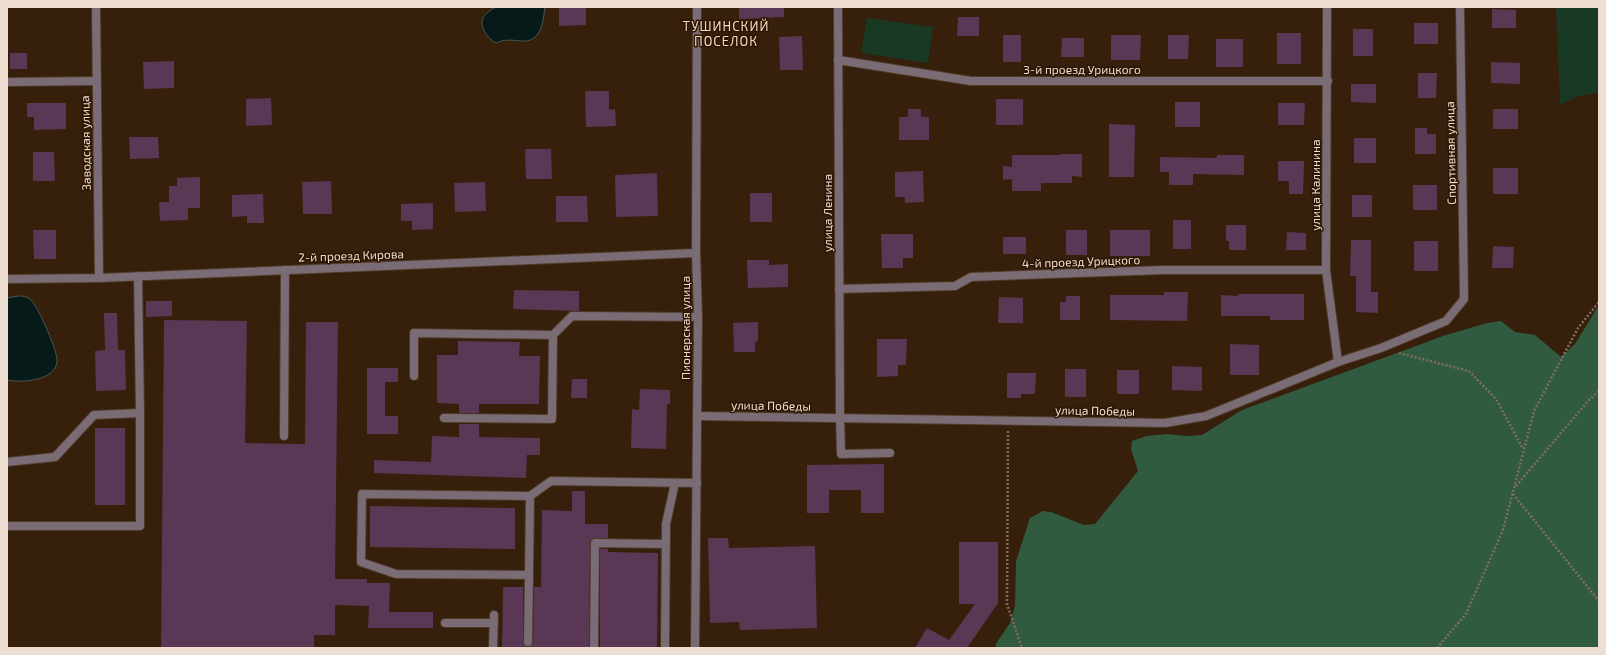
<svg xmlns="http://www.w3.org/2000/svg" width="1606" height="655" font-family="'Exo 2',sans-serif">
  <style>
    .green { fill: #1a3925 }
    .forest { fill: #315b40 }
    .water { fill: #061a1a; stroke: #4c5551 }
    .building { fill: #5a3754 }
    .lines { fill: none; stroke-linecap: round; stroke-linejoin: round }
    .service-casing { stroke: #503a27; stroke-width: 10 }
    .minor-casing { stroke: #503a27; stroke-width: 10 }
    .path { stroke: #816d5c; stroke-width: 2.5; stroke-dasharray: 2 2; stroke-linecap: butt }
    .service { stroke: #796c75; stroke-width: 8 }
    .minor { stroke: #796c75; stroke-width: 8 }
    .labels { text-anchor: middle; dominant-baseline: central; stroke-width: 3; stroke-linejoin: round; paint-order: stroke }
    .street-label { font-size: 12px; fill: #eeded2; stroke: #2c1603 }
    .neighbourhood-label { font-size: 13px; letter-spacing: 1px; fill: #f7d8bf; stroke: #2c1603 }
  </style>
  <rect width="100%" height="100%" fill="#361f0b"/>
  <g class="green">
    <path d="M1556 7H1599V93L1578 96 1560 105Z"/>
    <path d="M867 18 933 27 928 63 861 53Z"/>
  </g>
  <path class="forest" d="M1599 305V648H998L995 645 1010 623 1015 606 1016 561 1030 518 1043 511 1051 512 1084 525 1095 524 1138 471 1131 449 1132 441 1147 436 1166 434 1189 436 1202 435 1242 410 1443 336 1487 323 1501 321 1515 332 1535 335 1561 357 1575 344Z"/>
  <g class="water">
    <path d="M496 7H545C543 22 541 43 521 41 511 40 505 39 496 43 488 39 479 27 483 18 485 13 491 10 496 7Z"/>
    <path d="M18 296C24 296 28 297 32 301 39 309 58 352 57 361 56 381 21 383 7 380V298Z"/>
  </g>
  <g class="building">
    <path d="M559 7H586V25L559 26Z"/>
    <path d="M739 7H784V17L739 19Z"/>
    <path d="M1492 9 1516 10V28H1492Z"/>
    <path d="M958 17H979V36H957Z"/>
    <rect x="1414" y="23" width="24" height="21"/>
    <rect x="1353" y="29" width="20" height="27"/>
    <rect x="1277" y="33" width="24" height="31"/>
    <rect x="1003" y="35" width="18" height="27"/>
    <path d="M1111 35H1141L1140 60H1111Z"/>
    <path d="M1168 35H1189L1188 59H1168Z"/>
    <path d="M802 36 803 70H780L779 37Z"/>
    <path d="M1062 38H1084V57H1061Z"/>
    <rect x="1216" y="39" width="27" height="28"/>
    <rect x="10" y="53" width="17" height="16"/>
    <path d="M174 61V88L144 89 143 62Z"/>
    <path d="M1491 62 1520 63V84L1491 83Z"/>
    <path d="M1418 73H1437L1436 98H1418Z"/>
    <path d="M1351 84H1376V103L1351 102Z"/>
    <path d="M585 91H609V110L615 109 616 126 586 127Z"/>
    <path d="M271 98 272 125 246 126V99Z"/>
    <rect x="996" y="99" width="27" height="26"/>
    <rect x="1175" y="102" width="25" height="25"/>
    <path d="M27 103H66V129L34 130V117H27Z"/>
    <path d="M1278 103H1305L1304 125H1278Z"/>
    <path d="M908 109H921V117H929V140H899V117H908Z"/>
    <rect x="1493" y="109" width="25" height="20"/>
    <path d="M1109 124 1135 125 1134 177H1109Z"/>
    <path d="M1415 128H1427V134H1436V154H1415Z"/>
    <path d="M129 137H158L159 158 130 159Z"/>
    <rect x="1354" y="138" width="22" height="25"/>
    <path d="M525 149H551L552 179H526Z"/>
    <path d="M33 152H54L55 181H33Z"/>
    <path d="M1061 154H1082V177L1072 176V183H1041V191H1012V179L1003 180V166L1012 167V155H1061Z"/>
    <path d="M1217 155H1244V175L1193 174V185H1169V172H1160V157L1217 158Z"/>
    <path d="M1278 161H1304L1303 194H1289V181H1278Z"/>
    <rect x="1493" y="168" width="25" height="26"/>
    <path d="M923 171 924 202 905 203V197H895V172Z"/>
    <path d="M657 173 658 216 616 217 615 175Z"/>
    <path d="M200 177V208H188V220L160 221 159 202H169V186H177V178Z"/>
    <path d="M331 181 332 214H303L302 182Z"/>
    <path d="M485 182 486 211 455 212 454 183Z"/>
    <rect x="1413" y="185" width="24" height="25"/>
    <rect x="750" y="193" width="22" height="29"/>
    <path d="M263 194 264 223H247V216L232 217V195Z"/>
    <rect x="1352" y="195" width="20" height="22"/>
    <path d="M556 196H587L588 222H556Z"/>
    <path d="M433 203V229L412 230V221H401V204Z"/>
    <rect x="1173" y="220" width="18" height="29"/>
    <path d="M1226 225H1246V250H1229V241H1226Z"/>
    <path d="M33 230H56V259H34Z"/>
    <rect x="1066" y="230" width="21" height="25"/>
    <rect x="1110" y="230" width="40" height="26"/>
    <path d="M1287 232 1306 233V250H1286Z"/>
    <path d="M881 234H913V258H903V268H882Z"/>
    <rect x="1003" y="237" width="23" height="17"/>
    <path d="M1351 240H1371V292H1378V313L1356 312V276H1350Z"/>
    <rect x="1414" y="241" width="24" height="30"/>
    <path d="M1493 246 1514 247 1513 268H1492Z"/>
    <path d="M747 260H769V265L788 264V287L748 288Z"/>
    <path d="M514 290 579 291V311L513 309Z"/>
    <path d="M1164 292H1188L1187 321 1110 320V295H1164Z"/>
    <path d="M1238 294H1304V320H1270V316H1221V295L1238 296Z"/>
    <path d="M1066 296H1080V320H1060V302H1066Z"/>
    <path d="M999 297 1023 298V323H998Z"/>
    <path d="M146 301H172V316L146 317Z"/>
    <path d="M104 313H117L118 350H125L126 390 96 391 95 351 105 350Z"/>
    <path d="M164 320 247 321 245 443 305 444 306 322H338L335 579H367V583H390L389 612H433V628H368L369 606 335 605V635H314V648H161Z"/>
    <path d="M758 322V341L755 342V352H734L733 323Z"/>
    <path d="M877 339H907L906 365H898V376L877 377Z"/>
    <path d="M458 341 520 342 519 356H540L539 404H479V413H459V404L437 403V355H458Z"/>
    <path d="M1230 344 1259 345V375H1230Z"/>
    <path d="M1172 366 1202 367V391L1172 390Z"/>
    <path d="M367 368H398V382H385V416H398V434H367Z"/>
    <rect x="1065" y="369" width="21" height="28"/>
    <rect x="1117" y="370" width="22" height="24"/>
    <path d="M1007 373H1036L1035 394H1021V398H1007Z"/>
    <path d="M572 379H587V398H571Z"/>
    <path d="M640 389 670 390V404H667L666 449 631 448 632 409 639 410Z"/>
    <path d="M459 424H479V437L540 438V455H527L526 478 374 473V460L431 462 432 436 459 437Z"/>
    <rect x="95" y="428" width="30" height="77"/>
    <path d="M884 464V513H861V490H829V513H807V465Z"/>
    <path d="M572 491H585V524H608V538H593L590 543 589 648H502L503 587H523V642L525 646 528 647 533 644 534 587H541L542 510 572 511Z"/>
    <path d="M370 506 515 508V549L370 547Z"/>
    <path d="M708 538H728L729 548 815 546 817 628 740 630 739 622 710 623Z"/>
    <path d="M959 542H998V603L967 648H915L927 628 949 640 975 604H959Z"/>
    <path d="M600 549H608V552L658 553 657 648H600Z"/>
  </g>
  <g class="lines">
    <g class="service-casing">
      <g id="service">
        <path d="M414 376V333L553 335 572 316 698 317"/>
        <path d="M444 418 552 419 553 335"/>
        <path d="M840 418 841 454 890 453"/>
        <path d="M284 436 285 270"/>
        <path d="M7 462 55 457 94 415 140 413 138 276"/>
        <path d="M7 526H140V413"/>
        <path d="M529 575 530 496"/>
        <path d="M445 623H494"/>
        <path d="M528 642 529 575 396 574 361 562 362 494 530 496 551 481 697 483"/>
        <path d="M493 648 494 615"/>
        <path d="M594 648 595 543 666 544"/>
        <path d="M665 648 666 524 675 483"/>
      </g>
    </g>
    <g class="minor-casing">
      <g id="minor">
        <path d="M96 7 99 278"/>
        <path d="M838 7 840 418"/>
        <path d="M1327 7 1326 270 1338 362"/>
        <path d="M838 60 971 81H1328"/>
        <path d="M7 82 96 81"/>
        <path d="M7 279 99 278 696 253"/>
        <path d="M839 289 955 286 971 277 1163 270H1326"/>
        <path d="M697 416 1165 423 1206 416 1338 362 1381 348 1446 321 1464 299 1460 7"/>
        <path d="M695 648 698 317 696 253 697 7"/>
      </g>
    </g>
    <g class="path">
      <path d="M1399 353 1469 371 1496 399 1523 449"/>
      <path d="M1008 431 1007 604 1022 648"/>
      <path d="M1516 486 1589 400 1599 391"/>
      <path d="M1513 494 1599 601"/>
      <path d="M1437 648 1466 614 1503 530 1534 411 1578 328 1599 302"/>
    </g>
    <use href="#service" class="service"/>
    <use href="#minor" class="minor"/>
  </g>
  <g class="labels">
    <g class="street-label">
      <text x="1082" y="69">3-й проезд Урицкого</text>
      <text transform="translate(85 143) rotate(-91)">Заводская улица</text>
      <text transform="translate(1450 153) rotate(-91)">Спортивная улица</text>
      <text transform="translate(1315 185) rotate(-90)">улица Калинина</text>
      <text transform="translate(827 213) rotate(-90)">улица Ленина</text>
      <text transform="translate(351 255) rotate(-2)">2-й проезд Кирова</text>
      <text transform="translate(1081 261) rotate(-2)">4-й проезд Урицкого</text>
      <text transform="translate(685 328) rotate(-90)">Пионерская улица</text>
      <text transform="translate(771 405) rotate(1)">улица Победы</text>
      <text transform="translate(1095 410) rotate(1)">улица Победы</text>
    </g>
    <g class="neighbourhood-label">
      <text x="726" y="26">ТУШИНСКИЙ<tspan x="726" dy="15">ПОСЕЛОК</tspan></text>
    </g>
  </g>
  <rect width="1606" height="655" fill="none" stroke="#eeded2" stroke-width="16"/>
</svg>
